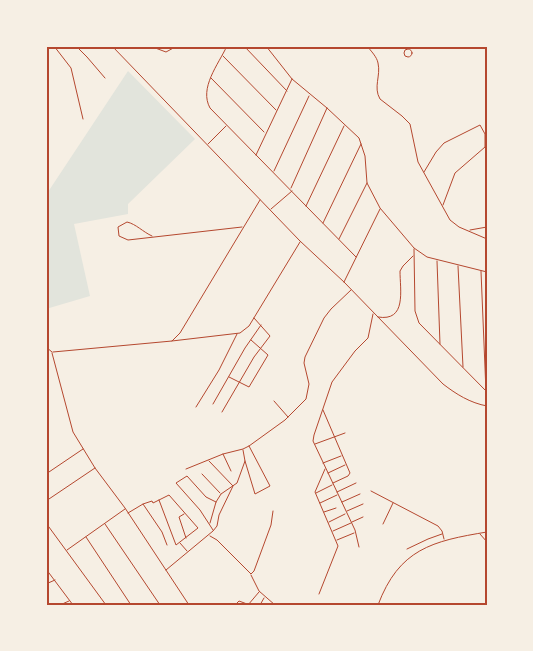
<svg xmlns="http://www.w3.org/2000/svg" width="533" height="651" font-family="Lato,sans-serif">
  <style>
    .green { fill: #e2e4dc }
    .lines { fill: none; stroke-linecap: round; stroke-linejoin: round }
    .minor { stroke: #b5482f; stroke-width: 1 }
    .neatline { fill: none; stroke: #b5482f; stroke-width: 2 }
  </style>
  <rect width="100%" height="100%" fill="#f6efe4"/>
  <path class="green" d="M128 71 195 139 128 204V214L74 224 90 296 46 309V195Z"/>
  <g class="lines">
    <g class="minor">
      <path d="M54 46 71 68 83 119"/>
      <path d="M76 46 87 57 105 78"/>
      <path d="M112 46 300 241 344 282 443 384C456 394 470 403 487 406"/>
      <path d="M150 46 166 52 177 46"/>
      <path d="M227 46C218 65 199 88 210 108L356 257"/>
      <path d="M244 46 287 91"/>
      <path d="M266 46 292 79 327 108 359 138 365 156 367 183 380 208 414 248 427 257 487 272"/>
      <path d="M367 46C371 51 377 57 378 63 381 76 373 87 380 99L402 116 410 124 418 162 450 220 459 227 487 239"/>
      <circle cx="408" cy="53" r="4"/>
      <path d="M46 53 51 46"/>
      <path d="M223 56 276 110"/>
      <path d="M211 78 264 132"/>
      <path d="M208 144 226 126"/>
      <path d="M256 155 292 79"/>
      <path d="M274 171 309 96"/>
      <path d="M424 172 436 152 444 143 480 125 485 134V147L455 173 443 205"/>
      <path d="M291 188 327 108"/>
      <path d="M306 206 344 126"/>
      <path d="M271 209 292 191"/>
      <path d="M323 223 361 144"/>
      <path d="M470 230 487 227"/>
      <path d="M152 236C143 232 136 224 127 222L118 227 119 236 128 240 242 227"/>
      <path d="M339 239 367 183"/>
      <path d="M414 249 415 311 419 323 487 392"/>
      <path d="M437 261 440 344"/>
      <path d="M458 266 463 367"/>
      <path d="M481 271 486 392"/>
      <path d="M344 282 380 209"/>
      <path d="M378 317C407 322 400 290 400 271L403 266 413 256"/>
      <path d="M172 341 240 333 249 326 300 242"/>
      <path d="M46 347 52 352"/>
      <path d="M53 352 172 341 180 333 260 200"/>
      <path d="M52 353 73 432 95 468 125 508 189 605"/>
      <path d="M229 377 249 387 268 355 251 340"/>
      <path d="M274 401 288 417"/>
      <path d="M213 404 245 348 261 325"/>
      <path d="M196 407 219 370 237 334"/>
      <path d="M323 410 350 473 348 476 333 483"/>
      <path d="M222 412 254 357 270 336 254 318"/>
      <path d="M46 437 47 438"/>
      <path d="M315 444 345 433"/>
      <path d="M223 454 231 471"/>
      <path d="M245 461 255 494 270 486 249 446"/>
      <path d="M323 463 341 456"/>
      <path d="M186 469 223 454 243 449 249 446 285 420 306 399 309 384 304 363 305 357 324 318 331 309 351 290"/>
      <path d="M328 473 345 465"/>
      <path d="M46 474 83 449"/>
      <path d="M202 474 220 493"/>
      <path d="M371 491 438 526 442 531 444 539"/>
      <path d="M337 492 356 483"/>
      <path d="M316 493 332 485"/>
      <path d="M46 501 95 468"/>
      <path d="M342 502 360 494"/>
      <path d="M320 503 337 495"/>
      <path d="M143 504 152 501 153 503 169 495 198 528 176 545 159 500"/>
      <path d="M347 511 363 504"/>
      <path d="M324 512 336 508"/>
      <path d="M128 513 143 504 162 532 167 545"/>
      <path d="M184 514 179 517 186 538"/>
      <path d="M329 522 345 514"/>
      <path d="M352 522 363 517"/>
      <path d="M46 523 106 605"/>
      <path d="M210 523 216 502 221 494 237 483 245 461 243 450"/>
      <path d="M105 524 160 605"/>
      <path d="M383 524 393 503"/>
      <path d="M213 530 200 510 176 483 187 476 206 497 216 502"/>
      <path d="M333 531 351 523"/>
      <path d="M480 534 487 542"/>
      <path d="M210 536 217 540 251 574 254 571 271 525 273 511"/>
      <path d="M86 537 131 605"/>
      <path d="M337 540 354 533"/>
      <path d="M180 543 187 551"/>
      <path d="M359 547 355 530 313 441 314 435 332 382 355 351 368 338 373 314"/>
      <path d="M407 549 428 539 442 534"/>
      <path d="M67 550 125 509"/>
      <path d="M46 569 73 605"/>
      <path d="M166 570 213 531 217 526 219 515 233 486 209 461"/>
      <path d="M251 575 259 591 275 605"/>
      <path d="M46 584 55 580"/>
      <path d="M319 594 338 546 315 492 325 469"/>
      <path d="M60 605 69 601"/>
      <path d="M235 605 239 601 247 604"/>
      <path d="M248 605 259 592"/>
      <path d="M260 605 264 598"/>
      <path d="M378 605C399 549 432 541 487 532"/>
    </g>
  </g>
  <rect width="533" height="651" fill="none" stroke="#f6efe4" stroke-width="95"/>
  <rect x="48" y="48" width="438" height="556" class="neatline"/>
</svg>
